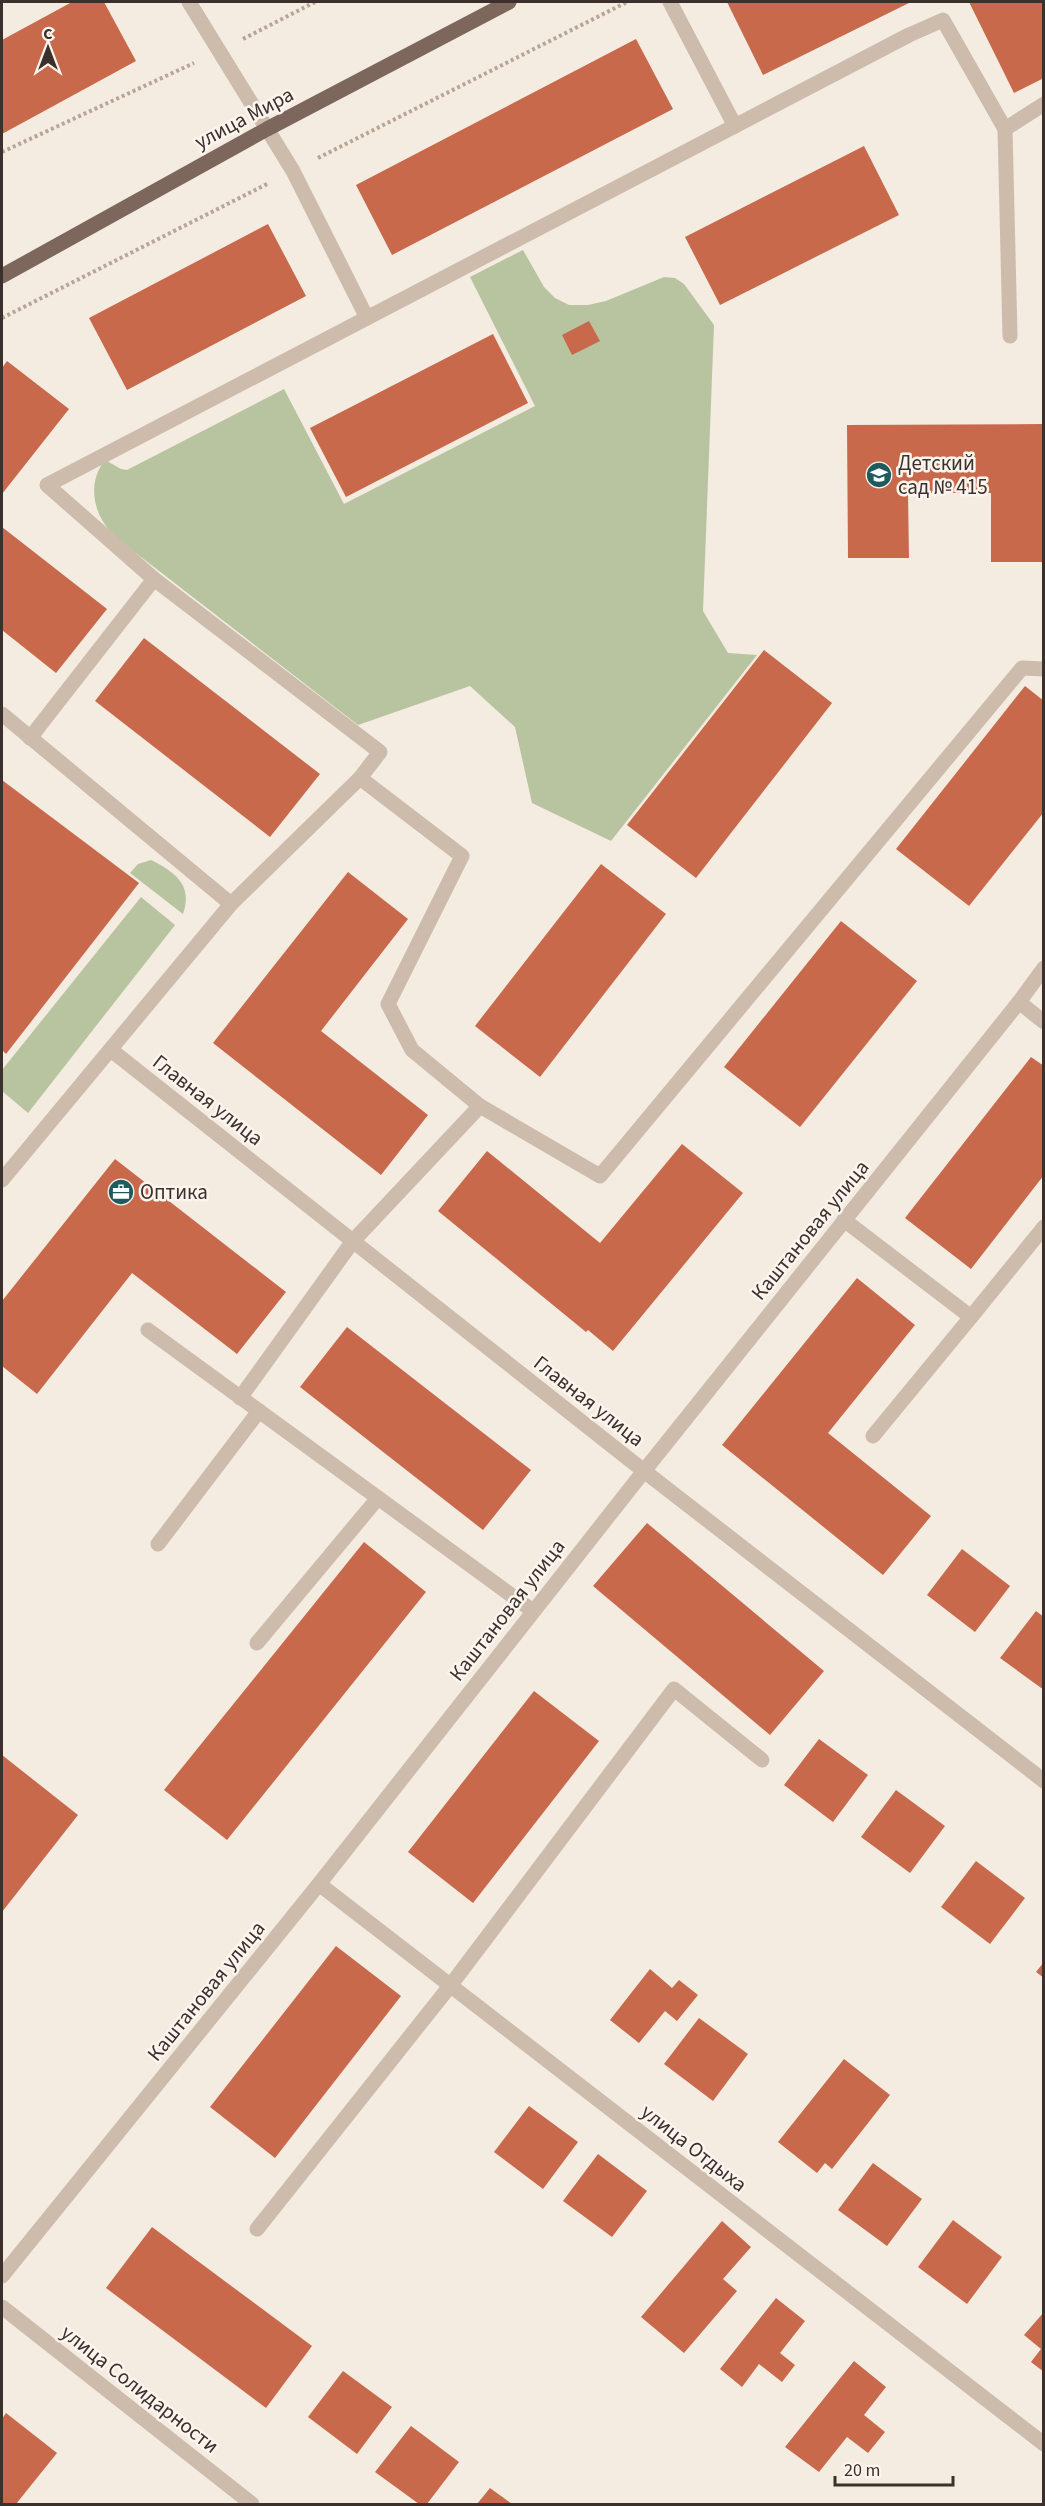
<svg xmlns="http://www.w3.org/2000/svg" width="1045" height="2506" font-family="'Source Sans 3',sans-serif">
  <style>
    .green { fill: #b8c4a0 }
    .building { fill: #c8694b }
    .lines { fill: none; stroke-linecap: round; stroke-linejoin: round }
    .path { stroke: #b9a596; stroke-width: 4; stroke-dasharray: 3 3; stroke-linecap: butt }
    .minor { stroke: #cdbbac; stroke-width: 15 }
    .major { stroke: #7d675c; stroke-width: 15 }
    .labels { text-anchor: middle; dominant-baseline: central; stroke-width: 5; stroke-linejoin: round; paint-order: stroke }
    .street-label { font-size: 21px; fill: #3b302b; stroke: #fbf5ee }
    .poi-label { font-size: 21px; fill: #3b302b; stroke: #fbf5ee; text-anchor: start }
  </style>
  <rect width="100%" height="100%" fill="#f4ebe1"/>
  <g class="green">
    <path d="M523 250 544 287 555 298 569 305H588L606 301 664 277 675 278 684 284 714 325 703 611 728 653 757 655 611 841 532 803 515 727 470 686 358 725 132 550C125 544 116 538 110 531 92 511 88 481 105 460L121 469 127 470 284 389 344 504 535 406 470 277Z"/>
    <path d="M151 860C175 872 193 885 183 914L130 873 138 864Z"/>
    <path d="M141 897 175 925 28 1113 2 1091V1070Z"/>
  </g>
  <g class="building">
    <path d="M72 2H104L136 61 2 134V40Z"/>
    <path d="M727 2H911L763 75Z"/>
    <path d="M969 2H1044V78L1014 93Z"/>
    <path d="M636 39 673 109 392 255 356 185Z"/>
    <path d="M864 146 899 215 720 305 685 237Z"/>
    <path d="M268 224 306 296 127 390 89 318Z"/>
    <path d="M589 321 600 341 572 355 562 335Z"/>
    <path d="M493 334 528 403 346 497 310 428Z"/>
    <path d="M7 361 69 409 2 494V368Z"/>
    <path d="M1044 424V562H991V493H908L909 558H848L847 425Z"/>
    <path d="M2 527 107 609 56 673 2 630Z"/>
    <path d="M144 638 320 774 270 837 95 701Z"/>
    <path d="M764 650 832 703 696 878 627 825Z"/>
    <path d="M1025 686 1044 701V812L969 906 896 849Z"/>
    <path d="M2 780 139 883 6 1054 2 1050Z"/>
    <path d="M601 864 666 914 540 1077 475 1026Z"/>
    <path d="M348 872 408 919 321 1031 428 1115 381 1175 213 1043Z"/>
    <path d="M841 921 917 981 800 1127 724 1067Z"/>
    <path d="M1031 1057 1044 1066V1175L971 1269 905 1218Z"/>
    <path d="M682 1144 743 1193 613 1351 588 1330 586 1332 438 1211 487 1151 600 1243Z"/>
    <path d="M115 1159 286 1292 237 1354 132 1273 37 1394 2 1366V1301Z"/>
    <path d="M857 1278 915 1325 828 1433 931 1516 883 1575 722 1445Z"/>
    <path d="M347 1327 531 1470 483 1530 300 1387Z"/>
    <path d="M647 1523 824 1671 770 1735 593 1586Z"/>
    <path d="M364 1542 426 1592 227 1840 164 1790Z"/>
    <path d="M962 1549 1010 1586 975 1632 927 1595Z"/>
    <path d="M1036 1611 1044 1617V1690L1000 1658Z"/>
    <path d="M534 1691 599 1741 473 1903 408 1852Z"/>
    <path d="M819 1739 868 1775 833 1822 784 1785Z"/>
    <path d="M2 1755 78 1815 2 1912Z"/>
    <path d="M896 1790 945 1826 910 1873 861 1837Z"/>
    <path d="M976 1861 1025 1898 990 1944 941 1907Z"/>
    <path d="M336 1946 401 1996 275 2158 210 2107Z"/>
    <path d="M1044 1962V1978L1036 1972Z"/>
    <path d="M650 1969 672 1988 679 1980 698 1995 677 2021 665 2011 639 2043 610 2020Z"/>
    <path d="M699 2018 748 2054 713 2101 664 2064Z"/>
    <path d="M844 2059 890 2095 832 2169 825 2163 817 2173 778 2142Z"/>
    <path d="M529 2106 578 2142 543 2189 494 2152Z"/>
    <path d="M598 2154 647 2191 612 2237 563 2201Z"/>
    <path d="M873 2163 922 2199 887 2246 838 2210Z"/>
    <path d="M953 2220 1002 2257 967 2304 918 2267Z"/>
    <path d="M722 2221 751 2247 723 2279 737 2291 684 2353 641 2317Z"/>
    <path d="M152 2227 312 2346 266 2408 106 2288Z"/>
    <path d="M776 2298 805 2321 780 2353 795 2365 782 2382 759 2364 742 2387 720 2369Z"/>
    <path d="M1044 2312V2372L1031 2362 1041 2349 1024 2335Z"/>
    <path d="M854 2361 886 2387 864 2415 885 2432 868 2453 847 2437 819 2472 785 2447Z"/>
    <path d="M343 2371 392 2407 357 2454 308 2417Z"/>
    <path d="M6 2413 57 2453 16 2504H2V2419Z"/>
    <path d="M411 2426 459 2462 427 2504H419L375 2472Z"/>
    <path d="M490 2488 512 2504H477Z"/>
  </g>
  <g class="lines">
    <g class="path">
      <path d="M243 39 315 2"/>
      <path d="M2 152 194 63"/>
      <path d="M318 158 627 2"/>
      <path d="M2 318 269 183"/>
    </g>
    <g class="minor">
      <path d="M189 2 293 171 367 318"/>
      <path d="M670 2 735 126"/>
      <path d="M1005 129 1010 336"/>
      <path d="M2 714 231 904"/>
      <path d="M30 738 154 579 47 485 909 35 943 20 1005 129 1044 104"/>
      <path d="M1019 1002 1044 1022"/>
      <path d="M111 1050 644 1471 1044 1781"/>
      <path d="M480 1106 600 1176 1022 668 1044 669"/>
      <path d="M2 1180 231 904 360 778 380 752 154 579"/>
      <path d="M844 1220 971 1317 873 1436"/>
      <path d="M971 1317 1044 1227"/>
      <path d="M148 1330 533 1611"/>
      <path d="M240 1398 353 1241 480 1106 412 1050 388 1004 462 856 360 778"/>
      <path d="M158 1544 259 1411"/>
      <path d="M257 1643 378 1498"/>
      <path d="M319 1884 1044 2444"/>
      <path d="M257 2229 450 1986 674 1689 762 1760"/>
      <path d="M2 2276 319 1884 644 1471 1019 1002 1044 968"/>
      <path d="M2 2307 252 2504"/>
    </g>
    <path class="major" d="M2 276 267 129 509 2"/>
  </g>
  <defs>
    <g id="school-disc" transform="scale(1.35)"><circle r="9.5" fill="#1f5a5e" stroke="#fbf5ee"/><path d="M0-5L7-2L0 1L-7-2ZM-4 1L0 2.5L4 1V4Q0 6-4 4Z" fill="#fff"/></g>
    <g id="office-disc" transform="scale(1.35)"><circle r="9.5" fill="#1f5a5e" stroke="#fbf5ee"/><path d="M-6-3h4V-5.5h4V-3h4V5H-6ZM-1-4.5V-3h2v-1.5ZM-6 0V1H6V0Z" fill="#fff"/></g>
  </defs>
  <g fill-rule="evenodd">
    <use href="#school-disc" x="879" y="475"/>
    <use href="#office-disc" x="121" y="1192"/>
  </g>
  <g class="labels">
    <g class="street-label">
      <text transform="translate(244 118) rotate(-28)">улица Мира</text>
      <text transform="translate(208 1100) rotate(38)">Главная улица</text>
      <text transform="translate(810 1230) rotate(-51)">Каштановая улица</text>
      <text transform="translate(589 1401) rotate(38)">Главная улица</text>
      <text transform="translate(507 1610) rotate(-52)">Каштановая улица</text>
      <text transform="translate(206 1991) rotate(-51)">Каштановая улица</text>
      <text transform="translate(694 2148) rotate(38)">улица Отдыха</text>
      <text transform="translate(140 2389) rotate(38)">улица Солидарности</text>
    </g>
    <g class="poi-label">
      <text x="898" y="463">Детский<tspan x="898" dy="24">сад № 415</tspan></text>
      <text x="140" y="1192">Оптика</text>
    </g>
  </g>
  <rect width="1045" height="2506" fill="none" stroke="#3b302b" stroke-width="6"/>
  <g transform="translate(48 48)" stroke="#fbf5ee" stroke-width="4.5" paint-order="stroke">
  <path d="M0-4.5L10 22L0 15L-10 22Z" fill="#3b302b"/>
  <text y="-9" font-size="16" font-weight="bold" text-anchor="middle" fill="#3b302b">С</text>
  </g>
  <path d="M835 2476v9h118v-9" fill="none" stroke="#3b302b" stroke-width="3"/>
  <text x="844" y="2476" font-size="18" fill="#3b302b" stroke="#fbf5ee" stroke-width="4.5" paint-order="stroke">20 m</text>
</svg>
